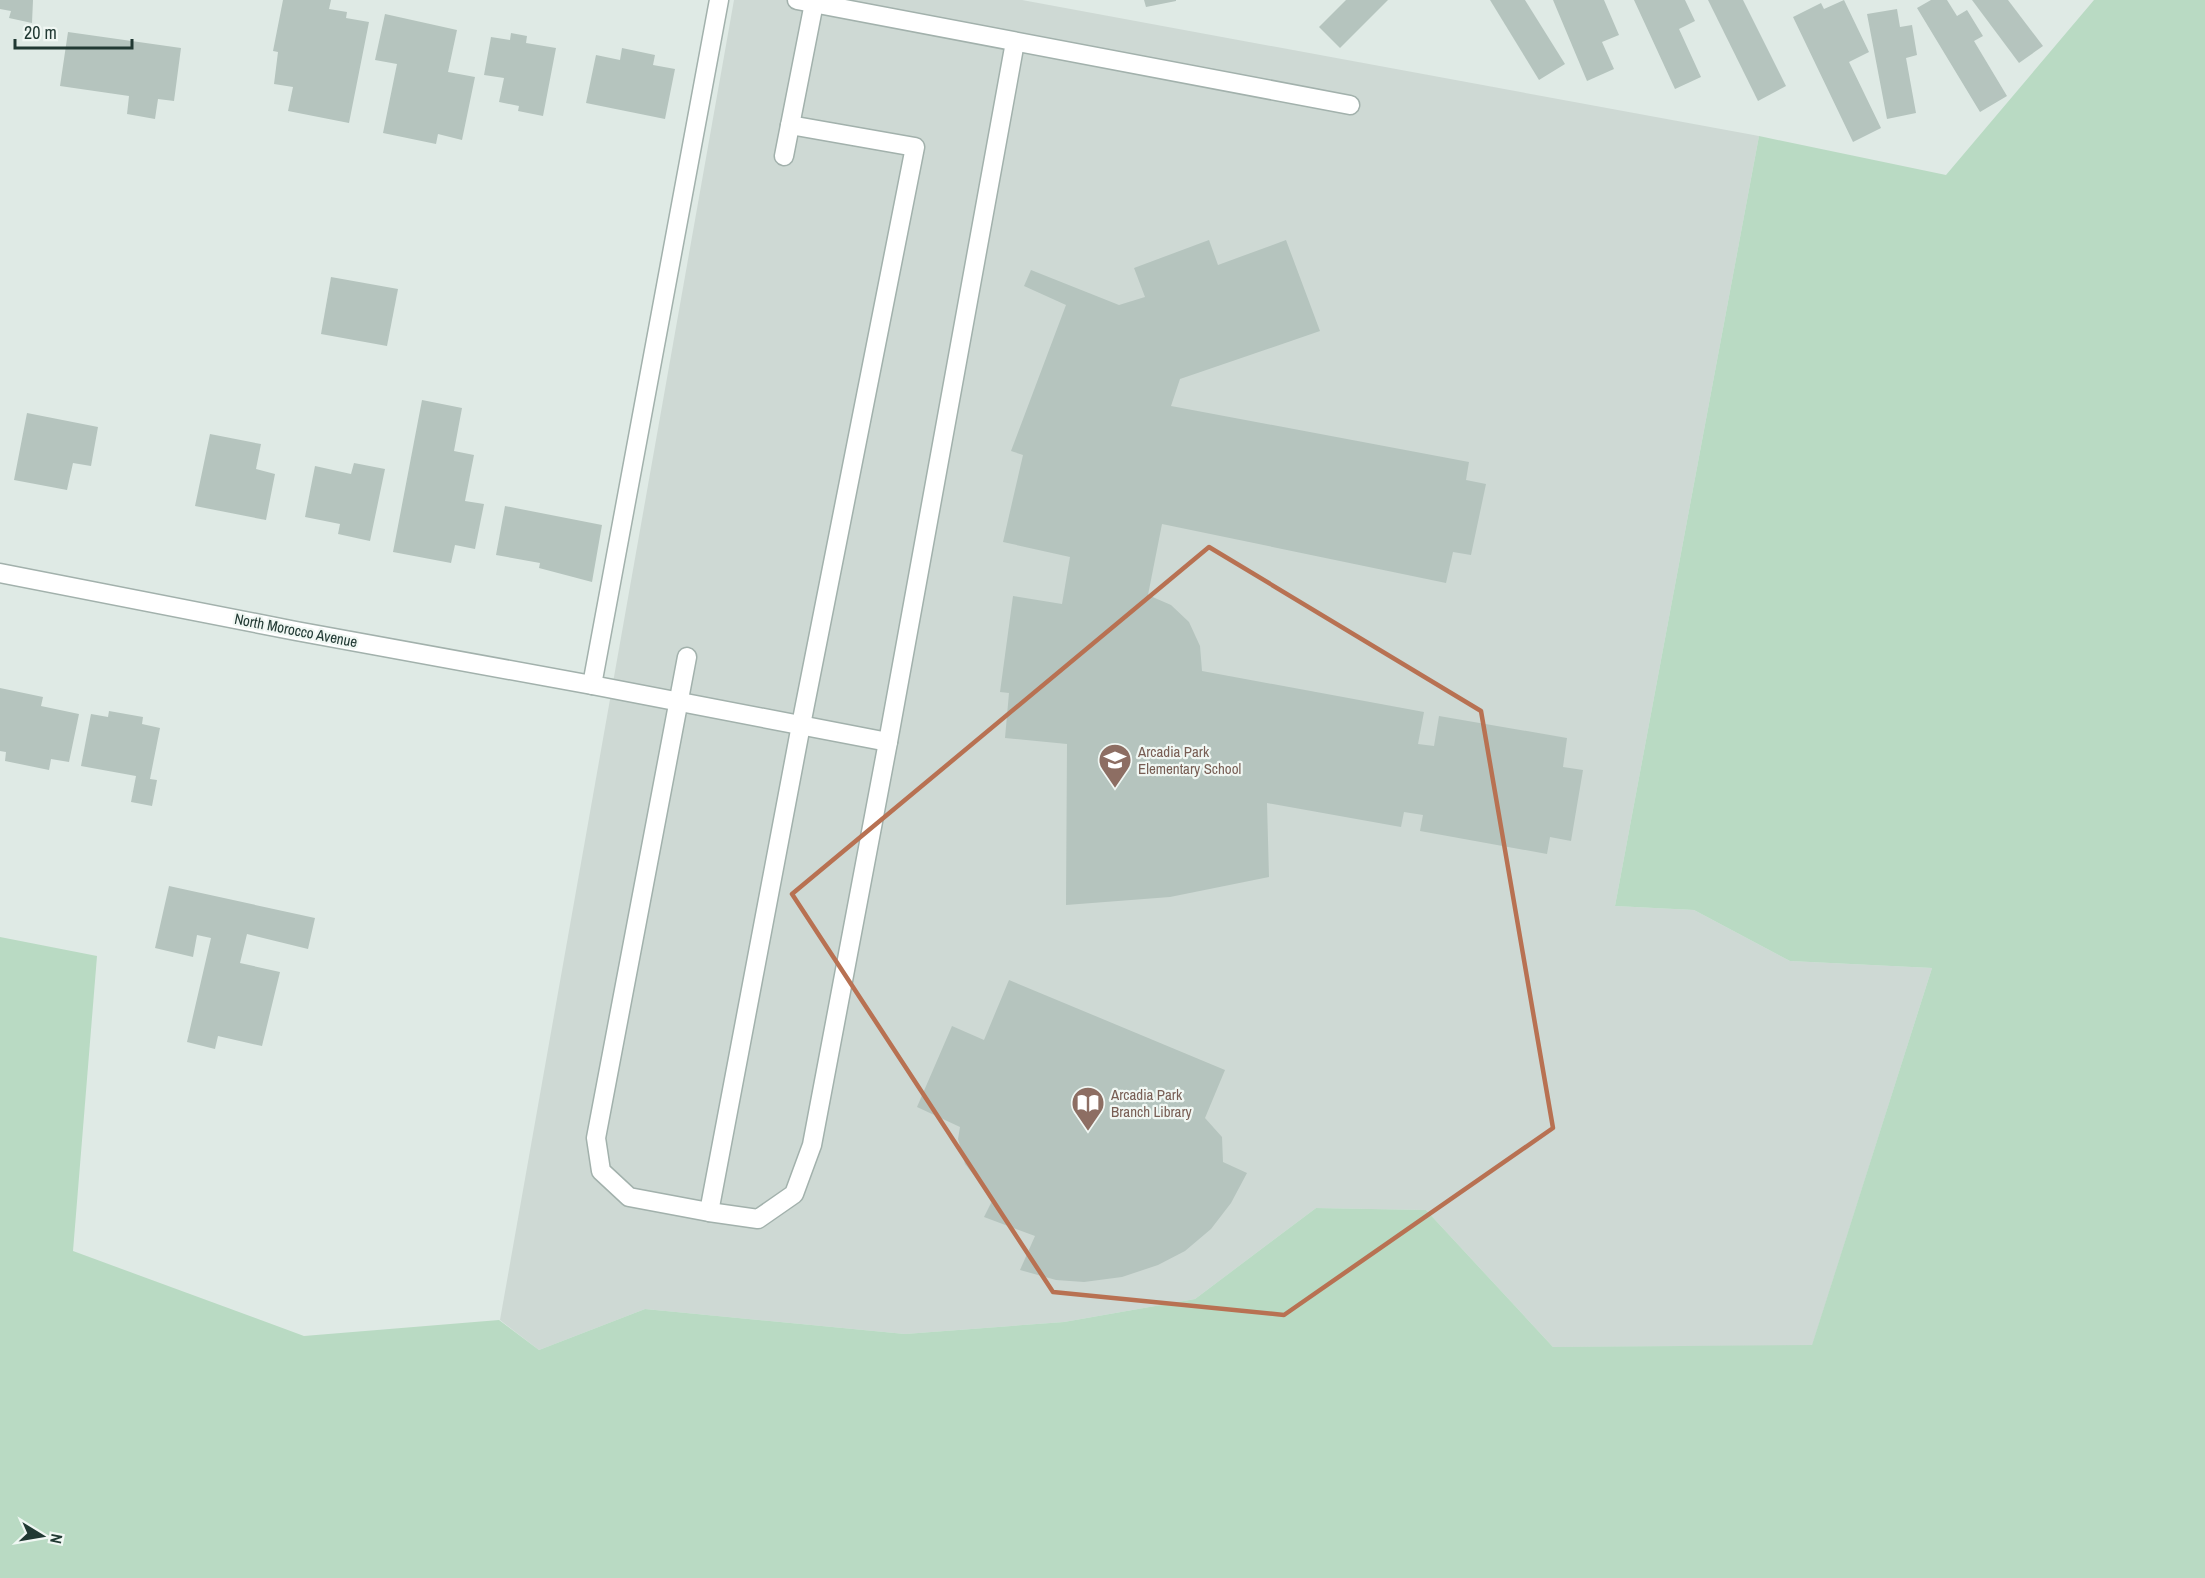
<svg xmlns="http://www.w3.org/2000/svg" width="2205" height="1578" font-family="'Archivo Narrow',sans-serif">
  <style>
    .built { fill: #ced9d4 }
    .green { fill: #b9dac3 }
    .building { fill: #b5c4be }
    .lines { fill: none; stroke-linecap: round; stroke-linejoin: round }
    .service-casing { stroke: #a2b1ac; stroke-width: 21 }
    .minor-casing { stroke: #a2b1ac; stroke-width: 21 }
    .service { stroke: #fff; stroke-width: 18 }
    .minor { stroke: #fff; stroke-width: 18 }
    .marked { fill: none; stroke: #b87152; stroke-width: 4.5; stroke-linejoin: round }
    .labels { text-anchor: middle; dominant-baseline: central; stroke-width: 4.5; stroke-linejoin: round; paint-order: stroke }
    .street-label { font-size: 15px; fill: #213933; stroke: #f0f7f3 }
    .education-label { font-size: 15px; fill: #785e54; stroke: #f0f7f3; text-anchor: start }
  </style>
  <rect width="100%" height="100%" fill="#dfeae5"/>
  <path class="built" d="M734 0H1022L1759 136 1615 906 1694 910 1790 961 1932 968 1812 1346 1553 1347 1426 1210 1316 1208 1195 1299 1064 1322 905 1334 645 1309 539 1350 500 1320Z"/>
  <path class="green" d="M2094 0H2205V1578H0V937L97 956 73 1251 304 1336 499 1320 539 1350 645 1309 905 1334 1064 1322 1195 1299 1316 1208 1426 1210 1553 1347 1812 1345 1932 968 1790 961 1694 910 1615 906 1759 136 1946 175Z"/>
  <g class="building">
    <path d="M0 0H33L32 23 9 18 11 11 0 9Z"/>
    <path d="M283 0H331L329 9 347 12 346 18 369 22 349 123 288 111 293 87 274 84 278 52 273 51Z"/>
    <path d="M1144 0H1176V1L1146 7Z"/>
    <path d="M1346 0H1388L1340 48 1319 27Z"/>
    <path d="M1490 0H1525L1565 64 1539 80Z"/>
    <path d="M1553 0H1604L1619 35 1602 42 1614 69 1587 81Z"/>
    <path d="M1634 0H1685L1695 21 1679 29 1701 77 1675 89Z"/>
    <path d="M1708 0H1743L1786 86 1758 101Z"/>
    <path d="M1844 0 1869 52 1849 62 1881 128 1853 142 1793 17 1821 3 1824 9Z"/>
    <path d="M1931 0H1947L1957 16 1967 10 1983 36 1974 41 2007 96 1980 112 1917 8Z"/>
    <path d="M1972 0H2008L2043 46 2019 63Z"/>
    <path d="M1897 9 1900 27 1912 25 1917 55 1906 58 1916 113 1887 119 1867 14Z"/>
    <path d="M385 14 457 30 448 72 475 77 462 140 438 134 436 144 383 133 397 64 375 60Z"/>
    <path d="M68 32 181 48 174 101 158 99 155 119 127 114 129 96 60 86Z"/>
    <path d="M511 33 527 36 526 43 556 48 543 116 518 111 519 106 499 102 504 78 484 75 491 37 510 40Z"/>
    <path d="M622 48 655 55 653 65 675 69 665 119 586 103 596 55 620 60Z"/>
    <path d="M1209 240 1218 265 1286 240 1320 331 1180 379 1171 406 1469 462 1466 480 1486 484 1471 555 1453 552 1446 583 1162 524 1148 595 1171 605 1189 622 1200 646 1202 671 1424 712 1418 744 1434 746 1439 716 1567 738 1563 767 1583 770 1571 841 1550 837 1547 854 1420 831 1423 815 1404 812 1401 827 1267 803 1269 877 1170 897 1066 905 1067 744 1005 738 1009 693 1000 692 1013 596 1062 604 1070 557 1003 542 1023 455 1011 451 1066 305 1024 286 1031 270 1119 305 1145 297 1134 268Z"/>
    <path d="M331 277 398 289 387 346 321 334Z"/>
    <path d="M422 400 462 408 454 451 474 455 465 501 484 504 475 549 455 545 451 563 393 552Z"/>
    <path d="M27 413 98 427 91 466 73 463 67 490 14 480Z"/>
    <path d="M210 434 261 444 256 469 275 474 266 520 195 506Z"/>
    <path d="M354 463 385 469 370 541 338 534 340 524 305 517 315 466 351 474Z"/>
    <path d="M505 506 602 525 592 582 539 568 540 563 496 555Z"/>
    <path d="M0 688 43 697 41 706 79 714 69 762 51 759 49 770 5 761 6 752 0 751Z"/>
    <path d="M109 711 143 717 142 724 160 728 150 779 157 780 152 806 131 802 136 776 81 766 91 714 108 717Z"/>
    <path d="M169 886 315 918 308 949 247 934 240 963 280 972 262 1046 218 1036 215 1049 187 1042 211 938 197 935 193 957 155 948Z"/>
    <path d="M1009 980 1225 1070 1205 1118 1222 1137 1223 1162 1247 1173 1231 1203 1211 1229 1185 1251 1158 1265 1122 1277 1084 1282 1056 1280 1020 1270 1035 1236 984 1217 993 1199 965 1164 958 1139 960 1127 917 1107 952 1026 984 1040Z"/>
  </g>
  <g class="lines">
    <g class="service-casing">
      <g id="service">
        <path d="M719 0 592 685 888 742"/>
        <path d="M797 0 1350 105"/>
        <path d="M784 156 814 3"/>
        <path d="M687 657 596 1138 601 1171 629 1197 709 1212 758 1219 794 1194 812 1145 888 742 1015 42"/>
        <path d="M709 1212 801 725 915 147 790 125"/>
      </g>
    </g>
    <g class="minor-casing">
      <path id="minor" d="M0 573 296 631 592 685"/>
    </g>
    <use href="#service" class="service"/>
    <use href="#minor" class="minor"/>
  </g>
  <path class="marked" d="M1209 547 1481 711 1553 1128 1284 1315 1053 1292 792 894Z"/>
  <defs>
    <g id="school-pin" transform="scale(1.725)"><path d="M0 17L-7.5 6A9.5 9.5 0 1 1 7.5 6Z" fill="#8d6e63" stroke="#f0f7f3"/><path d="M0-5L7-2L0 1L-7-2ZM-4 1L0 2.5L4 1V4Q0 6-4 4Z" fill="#fff"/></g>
    <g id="library-pin" transform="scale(1.725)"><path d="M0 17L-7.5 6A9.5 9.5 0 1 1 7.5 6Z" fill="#8d6e63" stroke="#f0f7f3"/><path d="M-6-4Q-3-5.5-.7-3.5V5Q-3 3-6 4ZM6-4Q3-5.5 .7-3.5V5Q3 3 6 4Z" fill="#fff"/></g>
  </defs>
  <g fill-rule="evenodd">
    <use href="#school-pin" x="1115" y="760"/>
    <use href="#library-pin" x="1088" y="1103"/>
  </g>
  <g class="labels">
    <g class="street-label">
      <text transform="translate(296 630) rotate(11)">North Morocco Avenue</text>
    </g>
    <g class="education-label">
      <text x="1138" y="751">Arcadia Park<tspan x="1138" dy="17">Elementary School</tspan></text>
      <text x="1111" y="1094">Arcadia Park<tspan x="1111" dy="17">Branch Library</tspan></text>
    </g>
  </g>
  <g transform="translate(42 1536) rotate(101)" stroke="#f0f7f3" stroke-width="4.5" paint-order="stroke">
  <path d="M0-4.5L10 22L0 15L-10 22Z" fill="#213933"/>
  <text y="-9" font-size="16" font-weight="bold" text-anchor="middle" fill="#213933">N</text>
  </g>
  <path d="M15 39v9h117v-9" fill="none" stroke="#213933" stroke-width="3"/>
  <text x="24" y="39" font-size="18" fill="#213933" stroke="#f0f7f3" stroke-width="4.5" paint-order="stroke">20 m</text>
</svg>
